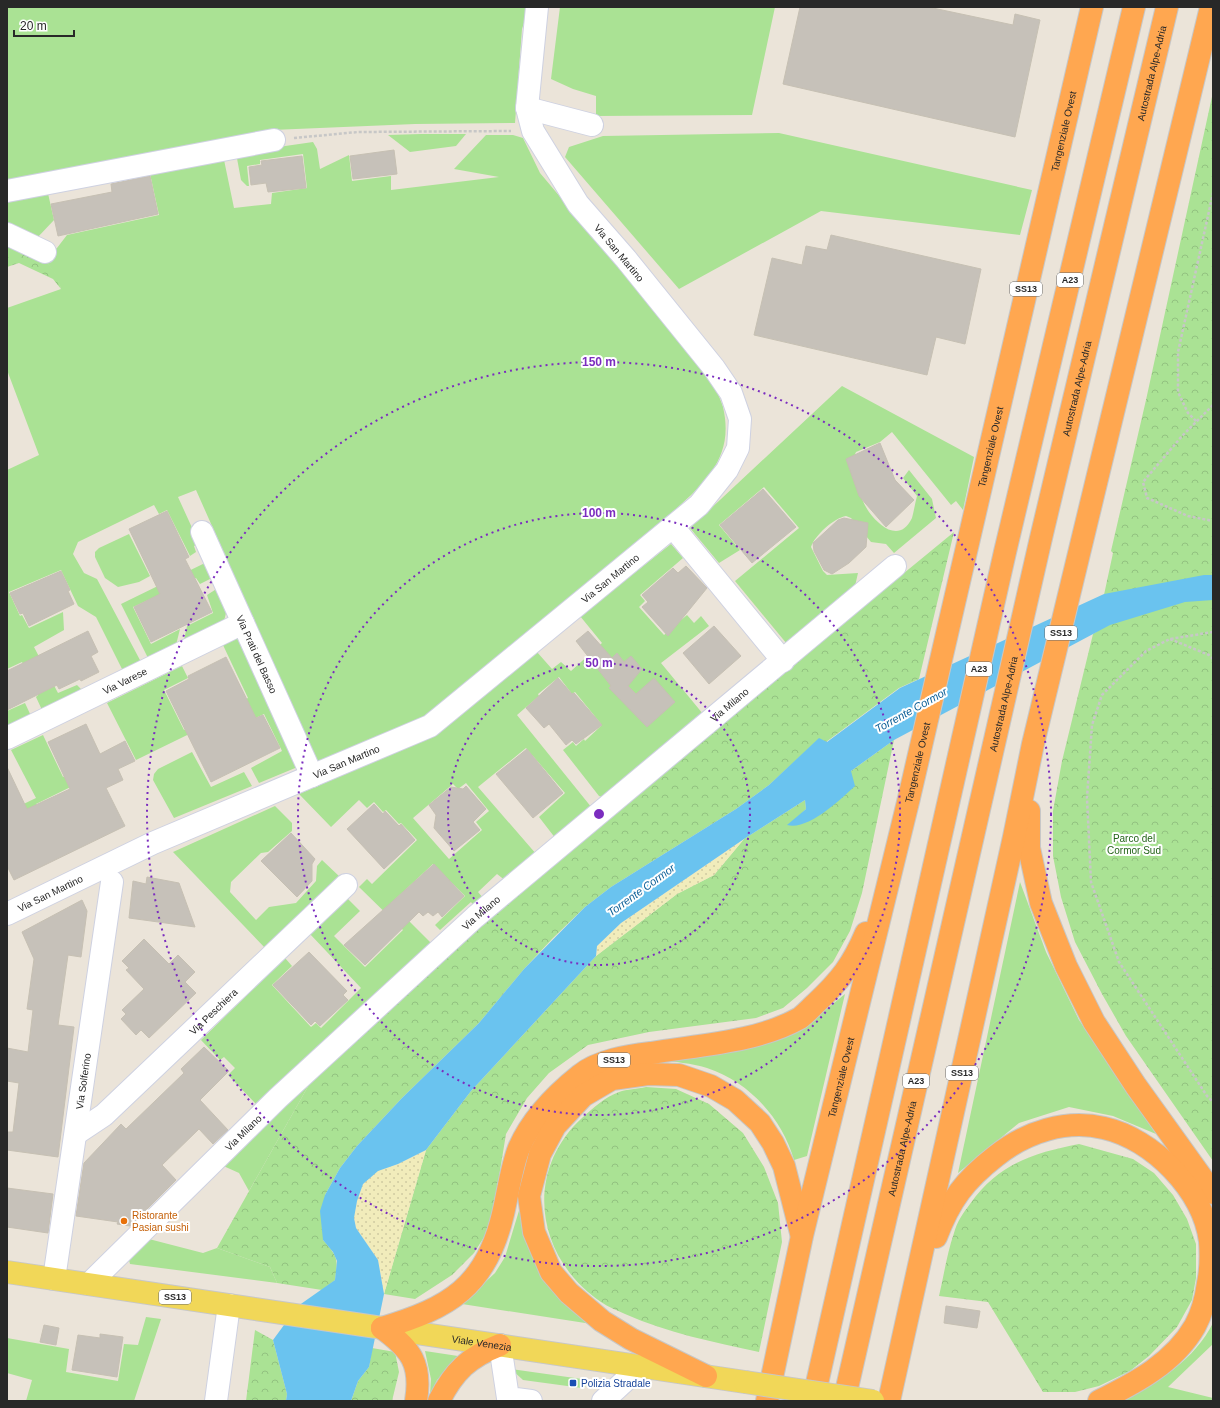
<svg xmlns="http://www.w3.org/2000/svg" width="1220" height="1408" font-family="Arial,sans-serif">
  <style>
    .grass { fill: #aae294; fill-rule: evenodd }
    .forest { fill: url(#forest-crowns) }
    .sand { fill: url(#sand-dots) }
    .water { fill: #6ac3ef }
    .building { fill: #c6c1b9; stroke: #c6c0b3 }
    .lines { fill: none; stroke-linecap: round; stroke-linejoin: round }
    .minor-casing { stroke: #ced1e1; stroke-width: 24 }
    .major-casing { stroke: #c7c7c7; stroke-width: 24 }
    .highway-casing { stroke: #c7c7c7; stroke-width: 24 }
    .path { stroke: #c7c7c7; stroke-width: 2.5; stroke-dasharray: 3 2; stroke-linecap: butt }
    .minor { stroke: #fff; stroke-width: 22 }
    .major { stroke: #f1d758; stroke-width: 22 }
    .highway { stroke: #ffa750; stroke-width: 22 }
    .major-bridge-casing { stroke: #c7c7c7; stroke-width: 24; stroke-linecap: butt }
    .major-bridge { stroke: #f1d758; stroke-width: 22 }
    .ring { fill: none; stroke: #7b2cbf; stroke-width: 2; stroke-dasharray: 2 4 }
    .food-dot { fill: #e8710a; stroke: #fff; stroke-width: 1.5 }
    .transit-dot { fill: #1a4fb4; stroke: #fff; stroke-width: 1.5 }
    .labels { text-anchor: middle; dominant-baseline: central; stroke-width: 4; stroke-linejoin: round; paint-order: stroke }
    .shield { fill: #fff; stroke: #686868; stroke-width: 1 }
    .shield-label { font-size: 9px; font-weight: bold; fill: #282828 }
    .street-label { font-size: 10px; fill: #282828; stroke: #fff }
    .park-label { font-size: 10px; fill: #246419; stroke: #fff }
    .food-label { font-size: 10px; fill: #c56008; stroke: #fff; text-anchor: start }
    .transit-label { font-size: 10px; fill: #164399; stroke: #fff; text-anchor: start }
    .water-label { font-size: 11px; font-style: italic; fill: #0c5f97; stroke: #fff }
    .centre { fill: #7b2cbf; stroke: #fff; stroke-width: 2 }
    .ring-label { font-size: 12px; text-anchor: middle; font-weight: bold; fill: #7b2cbf; stroke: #fff; stroke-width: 4; stroke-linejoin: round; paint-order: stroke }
  </style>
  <defs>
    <pattern id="forest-crowns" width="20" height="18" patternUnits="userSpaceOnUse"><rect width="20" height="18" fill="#aae294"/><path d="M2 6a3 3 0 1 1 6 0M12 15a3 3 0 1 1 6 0" fill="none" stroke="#92c280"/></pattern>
    <pattern id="sand-dots" width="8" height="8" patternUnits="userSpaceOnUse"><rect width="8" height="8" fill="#f1ecbb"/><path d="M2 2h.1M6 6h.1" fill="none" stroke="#cfcaa1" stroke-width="1.8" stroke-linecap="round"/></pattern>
  </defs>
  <rect width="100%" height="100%" fill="#ebe4d9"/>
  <g class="grass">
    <path d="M7 7H529L522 29 515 123 415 124 272 130 7 181Z"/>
    <path d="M560 7H775L752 115 596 116V96L573 89 551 79Z"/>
    <path d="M779 133 1032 190 1020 235 821 211 679 289 565 157 569 147 603 136Z"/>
    <path d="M421 134H466L456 146 410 152 388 135Z"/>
    <path d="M486 135H513L523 138 540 173 704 368C710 380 719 394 723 407 734 454 709 479 677 508L427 715 317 762 196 490 178 497 199 543 194 546 196 552 190 556 167 510 159 514 154 505 78 542 73 554 84 573 97 579 141 662 123 671 96 617 78 606 61 570 9 592 20 616 22 615 29 628 63 612 64 630 34 647 58 693 77 685 83 691 42 710 36 697 38 695 22 662 7 669V470L39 455 7 370V308L61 289 56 275 42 256 57 248 67 235 159 215 149 169 223 155 234 208 271 204 272 193 307 188 303 154 260 160V164L247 166 249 186H247L241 180 236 153 313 142 317 149 320 169 349 155 352 181 391 176V190L499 177 454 169Z"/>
    <path d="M47 189 54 220 37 238 7 226V196Z"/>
    <path d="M842 386 974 457 963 510 956 501 951 505 892 432 880 442 856 452 850 466C856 480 860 499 869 512 880 527 900 543 912 518 914 511 915 503 917 496L903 478 909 470 932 499 936 518 894 553 886 544 871 542 851 518 846 516C834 518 815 535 811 547L823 571 827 575 858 573 855 586 787 644 735 581 799 528 764 487 719 525 740 550 719 563 690 528Z"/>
    <path d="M129 534 150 576 139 582 118 587 105 578 95 557V552L99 548Z"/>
    <path d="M671 544 683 558 640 595 645 601 639 607 664 635 687 615 694 623 701 616 709 626 661 663 703 714 604 798 599 796 563 750 573 742 576 746 584 739 585 741 602 725 575 692 572 694 559 677 538 694 539 696 517 715 592 808 556 839 539 817 565 793 526 748 478 787 537 855 506 881 497 874 478 892 484 899 474 906 471 902 440 930 435 925 465 896 433 864 391 903 433 945 258 1106 228 1075 235 1068 224 1057 220 1060 201 1040 285 958 292 966 272 985 311 1027 316 1023 321 1028 361 988 310 934 347 898 360 911 334 936 365 967 403 930 359 887 367 879 372 884 417 840 401 823 399 824 386 810 383 812 374 802 367 808 359 800 331 827 299 794 434 736 537 652 552 669 561 662 571 671 602 643 580 616ZM466 783 489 811 476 822 482 830 449 859 413 818 453 784 458 789Z"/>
    <path d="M207 562 214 577 200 584 196 578 133 607 151 644 180 629 176 645 148 658 121 604Z"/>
    <path d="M218 588 227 609 224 621 184 640 187 626 213 613 207 595Z"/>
    <path d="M240 636 300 766 259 783 251 768 282 751 264 714 227 732 220 719 136 760 107 703 182 666 188 678 164 690 184 730 248 698 223 645Z"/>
    <path d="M25 703 31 716 7 727V711Z"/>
    <path d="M43 735 63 777 87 765 93 776 36 804 38 809 7 812 36 798 11 750Z"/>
    <path d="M192 752 211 787 244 772 252 786 174 818 153 780 154 774 158 769Z"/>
    <path d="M275 806 292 823V831L268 852 261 853 231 882 230 892 256 920 269 907 296 903 316 881 317 866 322 860 340 877 266 949 173 852Z"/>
    <path d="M1020 882 1046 952 1079 1020 1156 1134 1113 1116 1069 1107 1019 1123 958 1173Z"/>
    <path d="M845 994 807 1156 794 1160C782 1118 748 1081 707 1068 691 1063 675 1062 659 1060L823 1012Z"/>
    <path d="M315 1074 249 1191 239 1173 219 1164Z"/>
    <path d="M521 1204 598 1325 462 1304 495 1273 505 1257Z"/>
    <path d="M145 1238 203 1253 217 1248 270 1267 277 1283 130 1264 128 1256Z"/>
    <path d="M146 1317 161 1319 134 1401H26L32 1380 7 1373V1338L69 1349 66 1372 118 1381 124 1344 138 1345Z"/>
    <path d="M1213 1323V1344L1168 1387 1213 1398V1401L1123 1400C1158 1383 1195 1359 1213 1323Z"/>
    <path d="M425 1351 458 1356 437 1380 430 1395 431 1379Z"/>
    <path d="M511 1369 596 1381 582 1388 523 1380Z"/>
  </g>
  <g class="forest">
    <path d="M1213 92V1161L1126 1036 1102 994 1075 942 1061 897 1053 856V811L1062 761 1093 634 1096 632 1113 553 1111 551 1146 400Z"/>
    <path d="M7 239 42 256 57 275 61 289 53 279 19 263 7 267Z"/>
    <path d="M954 532 919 679 899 688 826 742 819 739 769 785 736 809 611 887 585 907 552 939 524 969 479 1023 402 1098 357 1146 340 1168 325 1195 323 1240C338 1257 338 1258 335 1280L322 1290 277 1283 270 1267 217 1248 315 1074 505 901Z"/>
    <path d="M894 740 862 893 850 931 833 962 807 988 783 1008 756 1018 649 1032 588 1045 549 1073 527 1098 506 1134 491 1226 474 1253 452 1275 415 1299 384 1294 426 1150 471 1091 596 956 677 894 714 875 744 839 805 800 806 809 788 826 851 771Z"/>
    <path d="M646 1087 676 1089 709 1104 743 1133 764 1167 778 1203 782 1242 759 1352C713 1342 668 1333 625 1314 617 1310 608 1307 601 1302 536 1258 523 1172 582 1118 593 1108 605 1097 619 1092 627 1089 637 1089 646 1087Z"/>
    <path d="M1079 1144 1133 1159 1154 1173 1173 1195 1187 1219 1196 1244V1278L1192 1300 1177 1327 1149 1356 1130 1371 1099 1386 1075 1392H1043L988 1302 939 1296C944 1275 947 1253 954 1233 957 1222 963 1213 970 1204 998 1164 1033 1153 1079 1144Z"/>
    <path d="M255 1330 273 1340 287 1394 286 1401H246Z"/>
    <path d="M372 1348 395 1352 399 1372 392 1401H351L358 1381 369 1367Z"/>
  </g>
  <g class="sand">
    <path d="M744 839 714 875 677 894 596 956 597 946 621 923Z"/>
    <path d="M426 1150 384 1294 378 1260 356 1228 354 1217 357 1201 363 1184 377 1171 398 1164Z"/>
  </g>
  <path class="water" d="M1204 575H1213V600L1185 602 1110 625 894 740 851 771 855 786C841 799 808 831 787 825L806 809 805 800 744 839 621 923 597 946 596 956 471 1091 426 1150 398 1164 378 1171 363 1184 357 1201 354 1218 356 1228 378 1260 384 1294 369 1367 358 1381 351 1401H286L287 1394 273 1340 298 1306 335 1280 337 1261 333 1252 323 1240 320 1211 325 1195 340 1168 357 1146 402 1098 479 1023 524 969 585 907 611 887 736 809 769 785 819 738 827 742 900 688 1104 594Z"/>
  <g class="building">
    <path d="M800 7H928L1013 25 1015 14 1040 20 1015 137 783 84Z"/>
    <path d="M394 150 397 174 353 179 350 156Z"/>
    <path d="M302 156 306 188 268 192 266 183 251 185 249 167 262 165 261 161Z"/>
    <path d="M150 176 158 214 58 236 51 204 112 192 111 184Z"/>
    <path d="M831 235 981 269 965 344 936 337 927 375 754 335 772 258 802 265 806 246 827 250Z"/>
    <path d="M880 443 895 480 914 500 886 527 859 496 846 459Z"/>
    <path d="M763 489 796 527 752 563 720 525Z"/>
    <path d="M167 511 189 557 185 559 212 612 151 642 134 607 160 594 129 529Z"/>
    <path d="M844 518 868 523 866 547 849 563 832 574 824 570 814 551 813 543 838 520Z"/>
    <path d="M686 566 707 588 668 636 642 607 648 602 642 595 673 568 678 573Z"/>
    <path d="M61 571 70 590 68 591 74 604 29 626 23 613 20 614 10 593Z"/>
    <path d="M714 626 741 656 709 684 683 653Z"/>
    <path d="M88 631 98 652 91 656 99 672 81 681 80 679 59 689 57 685 7 710V671Z"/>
    <path d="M588 631 612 658 617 653 624 662 631 656 642 669 628 686 636 694 654 678 675 702 647 727 609 688 611 686 576 641Z"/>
    <path d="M226 657 256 718 263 715 280 748 211 782 166 691 189 679 188 676Z"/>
    <path d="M558 678 572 694 574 693 602 725 576 744 572 740 566 745 549 724 544 728 526 708Z"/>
    <path d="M86 724 100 754 125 741 135 761 118 769 123 780 106 788 125 826 14 880 7 866V767L27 809 70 789 48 742Z"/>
    <path d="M527 749 563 793 533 818 496 774Z"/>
    <path d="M466 786 486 809 473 822 480 830 454 851 434 828 436 815 429 805 451 787 463 789Z"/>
    <path d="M374 804 383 814 385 811 399 826 401 824 415 840 384 869 347 829Z"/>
    <path d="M291 833 315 859 312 864V881L297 897 261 861Z"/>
    <path d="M434 864 464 896 442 917 438 912 433 916 428 912 423 916 419 912 365 965 344 945Z"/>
    <path d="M147 877 179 883 195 927 129 918 133 881 146 884Z"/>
    <path d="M82 900 87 911 81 957 68 955 58 1025 74 1027 58 1157 7 1150V1132H13L19 1083 7 1081V1048L28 1052 33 1010 27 1009 34 959 22 932Z"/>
    <path d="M144 939 169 964 178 955 195 972 185 982 196 993 149 1038 141 1030 136 1035 121 1019 126 1014 122 1010 144 989 126 970 129 968 122 961Z"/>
    <path d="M309 952 347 991 343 995 348 1000 320 1026 315 1021 311 1025 273 985Z"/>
    <path d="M204 1047 229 1071 200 1100 228 1130 213 1144 199 1129 162 1165 176 1180 130 1226 117 1224 118 1222 76 1216 84 1163 121 1124 126 1129 184 1073 181 1069Z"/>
    <path d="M7 1188 53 1194 48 1233 7 1227Z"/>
    <path d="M946 1306 980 1311 977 1328 944 1323Z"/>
    <path d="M44 1325 59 1328 56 1345 40 1342Z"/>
    <path d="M100 1334 123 1337 117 1377 72 1370 78 1335 100 1338Z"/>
  </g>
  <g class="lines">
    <g class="minor-casing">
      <g id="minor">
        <path d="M527 108 592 125"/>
        <path d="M7 191 274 140"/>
        <path d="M7 234 45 252"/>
        <path d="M673 527 783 661"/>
        <path id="s1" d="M202 532 312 776"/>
        <path id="s2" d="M7 738 243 623"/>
        <path id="s3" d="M7 914 153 843 430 726 699 505 727 470 738 448 740 419 731 393 714 368 626 259 578 204 533 131 527 108 537 7"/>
        <path id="s4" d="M77 1133 104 1115 346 885"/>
        <path id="s5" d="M54 1279 112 882"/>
        <path id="s6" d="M89 1284 278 1098 475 917 895 566"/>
        <path d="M500 1345 508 1398 531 1401"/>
        <path d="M216 1401 229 1305"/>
        <path d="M603 1401 641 1366"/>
      </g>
    </g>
    <g class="major-casing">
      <g id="major">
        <path id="s7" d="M7 1272 745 1382"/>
      </g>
    </g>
    <g class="highway-casing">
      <g id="highway">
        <path d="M1029 811V848L1041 903 1066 966 1094 1022 1136 1086 1213 1193"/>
        <path d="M936 1237C950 1200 965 1180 996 1156 1026 1132 1066 1119 1104 1128 1153 1139 1203 1190 1210 1241 1211 1255 1211 1269 1208 1283 1206 1298 1202 1313 1195 1326 1174 1363 1135 1383 1099 1401"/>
        <path d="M382 1328C449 1308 486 1287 503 1214 508 1193 511 1168 519 1148 532 1118 555 1095 580 1075 599 1060 627 1056 651 1053 698 1045 758 1042 800 1018 805 1014 810 1009 815 1004 840 981 853 964 866 933"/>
        <path d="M382 1328C411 1349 422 1364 416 1401"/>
        <path d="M706 1376 631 1339 602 1321 569 1293 551 1272 534 1232 529 1196 540 1154 555 1126 583 1096 612 1079 648 1074 679 1075 711 1086 735 1100 760 1123 773 1143 784 1166 801 1233"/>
        <path d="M439 1401C454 1371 469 1357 500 1345"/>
        <path id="s8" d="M767 1401 802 1236 909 798 1092 7"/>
        <path d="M813 1401 1005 552 1134 7"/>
        <path id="s9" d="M844 1401 1041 538 1167 7"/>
        <path d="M889 1401 1014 837 1033 744 1211 7"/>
      </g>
    </g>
    <g class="path">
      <path d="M294 138 358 132 511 131"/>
      <path d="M1213 405 1182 436 1143 482 1147 498 1188 516 1213 521"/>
      <path d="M1196 421 1188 413 1178 392V352L1213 193"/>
      <path d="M1213 632 1170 639 1146 651 1102 695 1092 725 1087 798 1091 882 1119 962 1207 1096 1213 1102"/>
      <path d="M1170 639 1209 655 1213 659"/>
    </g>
    <use href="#minor" class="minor"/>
    <use href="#major" class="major"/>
    <use href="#highway" class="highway"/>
    <g class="major-bridge-casing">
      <path id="major-bridge" d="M745 1382 873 1401"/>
    </g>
    <use href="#major-bridge" class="major-bridge"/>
  </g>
  <g class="ring">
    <circle cx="599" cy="814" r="151"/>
    <circle cx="599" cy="814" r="301"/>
    <circle cx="599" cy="814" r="452"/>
  </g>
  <circle class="food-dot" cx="124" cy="1221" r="4"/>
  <rect class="transit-dot" x="569" y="1379" width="8" height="8" rx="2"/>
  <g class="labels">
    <g class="shield">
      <rect x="1057" y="273" width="26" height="14" rx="3"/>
      <rect x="1010" y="282" width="32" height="14" rx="3"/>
      <rect x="1045" y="626" width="32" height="14" rx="3"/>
      <rect x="966" y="662" width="26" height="14" rx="3"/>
      <rect x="598" y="1053" width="32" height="14" rx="3"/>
      <rect x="946" y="1066" width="32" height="14" rx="3"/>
      <rect x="903" y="1074" width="26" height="14" rx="3"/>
      <rect x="159" y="1290" width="32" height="14" rx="3"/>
    </g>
    <g class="shield-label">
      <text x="1070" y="280">A23</text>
      <text x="1026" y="289">SS13</text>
      <text x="1061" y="633">SS13</text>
      <text x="979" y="669">A23</text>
      <text x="614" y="1060">SS13</text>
      <text x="962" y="1073">SS13</text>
      <text x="916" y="1081">A23</text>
      <text x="175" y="1297">SS13</text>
    </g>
    <g class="street-label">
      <text stroke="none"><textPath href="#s9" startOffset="1363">Autostrada Alpe-Adria</textPath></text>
      <text stroke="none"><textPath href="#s8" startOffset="1304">Tangenziale Ovest</textPath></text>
      <text transform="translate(619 253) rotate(50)">Via San Martino</text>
      <text stroke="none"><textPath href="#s9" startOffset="1039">Autostrada Alpe-Adria</textPath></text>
      <text stroke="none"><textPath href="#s8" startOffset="980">Tangenziale Ovest</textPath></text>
      <text stroke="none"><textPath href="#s3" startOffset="696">Via San Martino</textPath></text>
      <text stroke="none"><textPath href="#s1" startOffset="134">Via Prati del Basso</textPath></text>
      <text stroke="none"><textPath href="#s2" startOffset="131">Via Varese</textPath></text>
      <text stroke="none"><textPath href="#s9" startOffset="715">Autostrada Alpe-Adria</textPath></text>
      <text stroke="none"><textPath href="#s6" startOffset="864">Via Milano</textPath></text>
      <text stroke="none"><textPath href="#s3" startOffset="372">Via San Martino</textPath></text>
      <text stroke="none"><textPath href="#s8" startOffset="656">Tangenziale Ovest</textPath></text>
      <text stroke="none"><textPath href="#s3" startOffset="48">Via San Martino</textPath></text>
      <text stroke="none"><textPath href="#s6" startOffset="540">Via Milano</textPath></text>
      <text stroke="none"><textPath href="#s4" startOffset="183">Via Peschiera</textPath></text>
      <text stroke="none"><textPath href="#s8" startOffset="332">Tangenziale Ovest</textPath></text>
      <text stroke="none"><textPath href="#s5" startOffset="200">Via Solferino</textPath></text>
      <text stroke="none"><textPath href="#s6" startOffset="216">Via Milano</textPath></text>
      <text stroke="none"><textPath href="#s9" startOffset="259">Autostrada Alpe-Adria</textPath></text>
      <text stroke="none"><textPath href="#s7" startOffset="480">Viale Venezia</textPath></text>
    </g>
    <g class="park-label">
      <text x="1134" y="838">Parco del<tspan x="1134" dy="12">Cormor Sud</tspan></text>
    </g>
    <g class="food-label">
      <text x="132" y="1215">Ristorante<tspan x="132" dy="12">Pasian sushi</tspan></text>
    </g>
    <g class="transit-label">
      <text x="581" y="1383">Polizia Stradale</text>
    </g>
    <g class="water-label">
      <text transform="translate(911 710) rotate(-29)">Torrente Cormor</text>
      <text transform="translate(641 890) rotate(-36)">Torrente Cormor</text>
    </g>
  </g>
  <circle cx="599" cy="814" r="6" class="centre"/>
  <g class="ring-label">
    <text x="599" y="366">150 m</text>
    <text x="599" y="517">100 m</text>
    <text x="599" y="667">50 m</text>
  </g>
  <rect width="1220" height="1408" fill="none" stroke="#282828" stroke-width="16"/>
  <path d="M14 30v6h60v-6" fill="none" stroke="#282828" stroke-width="2"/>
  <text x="20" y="30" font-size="12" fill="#282828" stroke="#ffffff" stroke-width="3" paint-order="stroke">20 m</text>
</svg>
